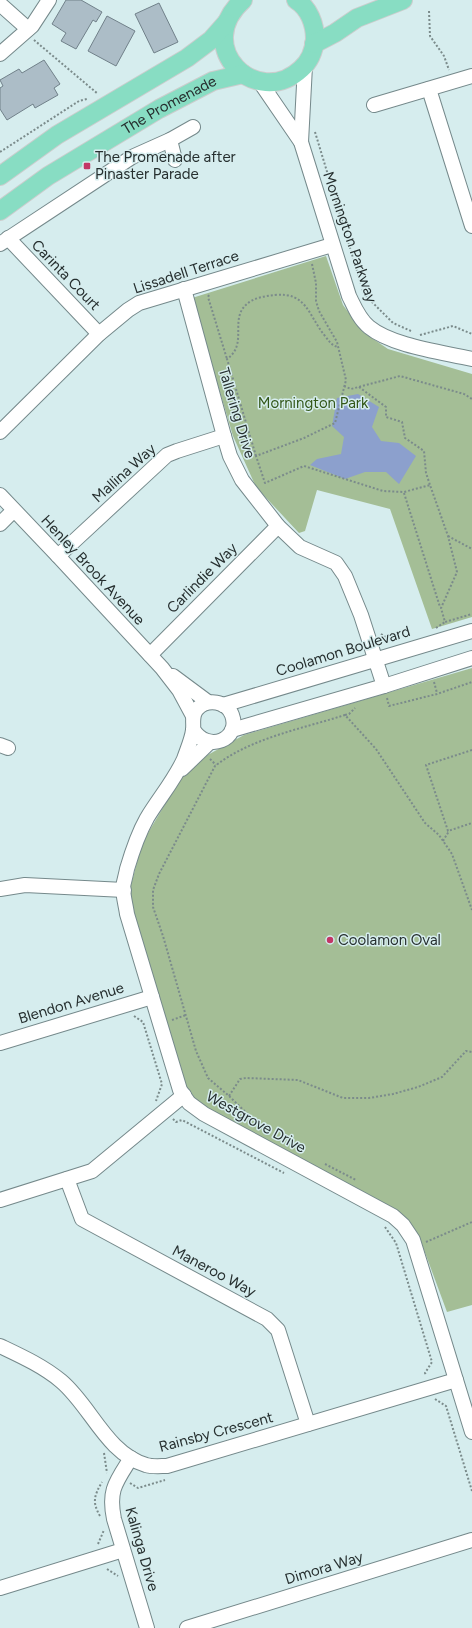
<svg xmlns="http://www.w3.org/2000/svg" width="472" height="1628" font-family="Figtree,sans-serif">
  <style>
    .green { fill: #a4be96 }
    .water { fill: #8ca0cd }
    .building { fill: #acbdc7; stroke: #71818a }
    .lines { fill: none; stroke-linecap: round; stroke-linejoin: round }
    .minor-casing { stroke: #75898b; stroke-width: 16 }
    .major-casing { stroke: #cbcdcd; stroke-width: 20 }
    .path { stroke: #7b8b8b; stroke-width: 2; stroke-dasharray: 2 2; stroke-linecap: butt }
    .minor { stroke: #fff; stroke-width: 14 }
    .major { stroke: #88ddc3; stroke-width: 18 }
    .poi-dot { fill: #c33666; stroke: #d6edee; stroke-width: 1.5 }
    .labels { text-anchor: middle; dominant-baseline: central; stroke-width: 3; stroke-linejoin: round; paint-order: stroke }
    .street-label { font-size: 15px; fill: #262f2f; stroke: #d6edee }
    .poi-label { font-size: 15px; fill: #262f2f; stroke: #d6edee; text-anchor: start }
    .park-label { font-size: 15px; fill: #325718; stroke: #d6edee }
  </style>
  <rect width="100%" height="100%" fill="#d6edee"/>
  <g class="green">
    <path d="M326 256 343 305 363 332 388 349 472 374V617L432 629 390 509 317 490 305 531 299 533 256 487 233 436 192 298Z"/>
    <path d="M472 668V1305L447 1312 420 1239 196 1103 184 1088 134 919 130 889 142 843 183 774 204 757 244 735Z"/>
  </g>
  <path class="water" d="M358 394 379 407 372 427 381 441 399 443 416 456 399 484 386 472H365L345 479 310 465 317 459 341 454 344 437 332 426 337 398Z"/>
  <g class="building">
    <path d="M66 0H81L102 12 96 22 93 20 76 49 61 41 66 33 52 24Z"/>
    <path d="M159 3 178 42 154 53 135 14Z"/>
    <path d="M107 16 135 31 116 66 88 51Z"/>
    <path d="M44 60 60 84 54 88 58 95 35 108 33 104 7 120 0 109V88L3 86 0 80 19 69 22 73Z"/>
  </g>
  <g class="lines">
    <g class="minor-casing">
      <g id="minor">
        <path d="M0 4 28 29"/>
        <path d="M0 54 32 26 49 0"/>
        <path d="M260 82 301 142 349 296C354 306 359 319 369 327 392 346 442 352 472 359"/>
        <path d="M429 89 472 226"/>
        <path d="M374 105 472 76"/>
        <path d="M170 140 175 160"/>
        <path d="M301 142 305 66"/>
        <path d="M8 238 99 334"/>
        <path d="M0 244 132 157 170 140 193 127"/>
        <path d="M184 289 224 436 230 456 242 480 278 526 300 547 336 563 345 576 361 615 384 686"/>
        <path d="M0 432 99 334 128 310 139 303 332 245"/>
        <path d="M0 495 58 556 162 668 179 690 193 716"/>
        <path d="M0 524 13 511"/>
        <path d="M58 556 167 455 177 451 224 436"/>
        <path d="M150 655 278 526"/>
        <path d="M173 676 208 702"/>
        <path d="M223 705 472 631"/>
        <path d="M193 729C208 754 241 739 232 715 227 701 207 698 197 709 191 716 194 722 193 730 192 739 187 750 184 759 174 781 159 798 147 818 138 834 132 852 127 869 126 875 124 881 123 887 123 896 126 906 127 914L180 1090 189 1103 204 1114 393 1216 403 1225 413 1240 472 1432"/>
        <path d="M232 730 384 686 472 658"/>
        <path d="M0 745 8 748"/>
        <path d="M182 769 210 742"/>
        <path d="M0 889 25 885 124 890"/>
        <path d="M0 1043 152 997"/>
        <path d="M67 1179 82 1219 267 1319 278 1330 308 1424"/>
        <path d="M0 1200 92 1171 184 1095"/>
        <path d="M0 1346C21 1356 43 1366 61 1381 91 1406 106 1453 146 1465 152 1467 161 1466 167 1466L456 1380"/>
        <path d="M131 1458C116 1482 108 1490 114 1519L147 1628"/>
        <path d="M0 1588 123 1550"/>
        <path d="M187 1628 472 1540"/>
      </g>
    </g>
    <g class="major-casing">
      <g id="major">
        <path d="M243 0C191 47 257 110 301 69 309 62 314 51 315 39 315 24 309 8 296 0"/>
        <path d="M314 44 335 33 357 18 403 0"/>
        <path d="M0 176 57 135 187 58 211 40 226 23"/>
        <path id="s1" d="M0 211 48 176 159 109 213 81 243 74"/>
      </g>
    </g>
    <g class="path">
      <path d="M429 11 430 36 444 56 449 70"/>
      <path d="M34 40 98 94"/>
      <path d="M315 132 364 294 393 323 411 331"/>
      <path d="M0 152 79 101 87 99"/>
      <path d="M312 264 316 283V301L319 311 337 342 346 380 335 423 304 438 256 456 265 483 304 466 383 491 404 492 430 485 448 536 457 572 441 608 445 622 472 614"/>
      <path d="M209 295 208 297 227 359"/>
      <path d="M420 335 453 326 472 334"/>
      <path d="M344 386 351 389 400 376 464 394 472 399"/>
      <path d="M359 387 386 407V417L402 422 405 438 424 451 426 473 430 485"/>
      <path d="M256 456 227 359C250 343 226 316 251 301 258 297 267 296 275 295 307 292 308 315 325 336 329 341 331 345 338 347"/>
      <path d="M404 493 440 607"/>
      <path d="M448 536 472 549"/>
      <path d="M436 628 445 622"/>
      <path d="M381 634 393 641"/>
      <path d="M352 654 357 644"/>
      <path d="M434 682 437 693"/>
      <path d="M387 698 389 706 437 694 472 682"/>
      <path d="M345 715 349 714 355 708"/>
      <path d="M472 750 426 765 448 831 472 823"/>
      <path d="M210 759 216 765"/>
      <path d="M443 841 449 831"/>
      <path d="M134 1016 143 1022 162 1084 156 1101"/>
      <path d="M172 1020 186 1015"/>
      <path d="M229 1096 240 1079 246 1078 298 1080 343 1098H369L393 1094 418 1087 442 1077 466 1051 472 1052"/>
      <path d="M173 1119 176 1122 182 1120 284 1173"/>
      <path d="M265 1131 229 1096 208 1078 196 1051 163 936 153 907V890L159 874 215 766C251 738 301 729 345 715L376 749 425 823 439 835 452 854 472 910"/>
      <path d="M325 1164 356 1180"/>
      <path d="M385 1227 396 1243 432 1362 425 1373 426 1375"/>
      <path d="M426 1242 472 1222"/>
      <path d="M435 1399 446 1406 472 1491"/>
      <path d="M104 1453 107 1473"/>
      <path d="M130 1483 138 1488 165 1480"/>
      <path d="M100 1516C92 1502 94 1496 102 1482"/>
      <path d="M98 1544 104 1530"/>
      <path d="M107 1569 118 1576"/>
    </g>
    <use href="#minor" class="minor"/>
    <use href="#major" class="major"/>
  </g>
  <g class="poi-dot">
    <rect x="83" y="162" width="8" height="8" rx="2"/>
    <circle cx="330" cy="940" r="4"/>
  </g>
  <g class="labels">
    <g class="street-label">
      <text stroke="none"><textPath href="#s1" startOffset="200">The Promenade</textPath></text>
      <text transform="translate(350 237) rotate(71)">Mornington Parkway</text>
      <text transform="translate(186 272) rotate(-18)">Lissadell Terrace</text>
      <text transform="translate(66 275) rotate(46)">Carinta Court</text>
      <text transform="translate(237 413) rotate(73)">Tallering Drive</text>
      <text transform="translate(124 473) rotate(-42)">Mallina Way</text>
      <text transform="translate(93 570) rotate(47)">Henley Brook Avenue</text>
      <text transform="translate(202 578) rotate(-45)">Carlindie Way</text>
      <text transform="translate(343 651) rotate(-17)">Coolamon Boulevard</text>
      <text transform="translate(71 1003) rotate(-17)">Blendon Avenue</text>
      <text transform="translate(256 1122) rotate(29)">Westgrove Drive</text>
      <text transform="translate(214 1271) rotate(28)">Maneroo Way</text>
      <text transform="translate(216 1432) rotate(-15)">Rainsby Crescent</text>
      <text transform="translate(142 1549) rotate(74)">Kalinga Drive</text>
      <text transform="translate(324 1568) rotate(-17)">Dimora Way</text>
    </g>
    <g class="poi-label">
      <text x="95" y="157">The Promenade after<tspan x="95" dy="17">Pinaster Parade</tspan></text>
      <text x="338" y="940">Coolamon Oval</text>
    </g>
    <g class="park-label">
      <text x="313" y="403">Mornington Park</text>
    </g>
  </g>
</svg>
